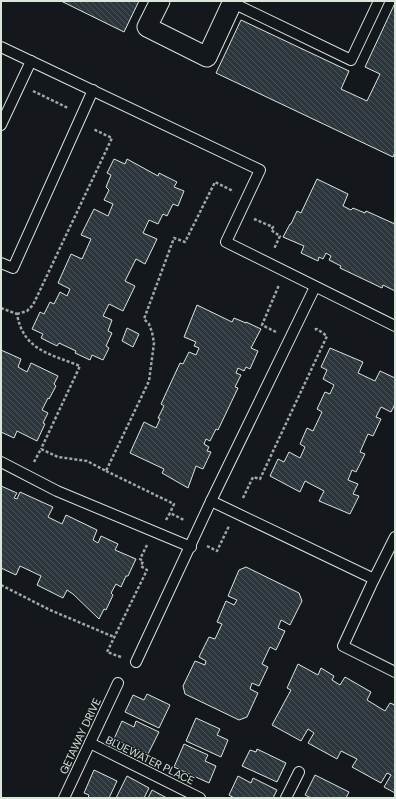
<svg xmlns="http://www.w3.org/2000/svg" width="396" height="799" font-family="'DM Sans',sans-serif">
  <style>
    .building { fill: url(#building-back-hatch); stroke: #d8e6dc }
    .lines { fill: none; stroke-linecap: round; stroke-linejoin: round }
    .lane-casing { stroke: #d8e6dc; stroke-width: 12 }
    .street-casing { stroke: #d8e6dc; stroke-width: 21 }
    .path { stroke: #9da8a2; stroke-width: 2.5; stroke-dasharray: 3 2; stroke-linecap: butt }
    .lane { stroke: #14181c; stroke-width: 10 }
    .street { stroke: #14181c; stroke-width: 19 }
    .labels { text-anchor: middle; dominant-baseline: central; stroke-width: 3; stroke-linejoin: round; paint-order: stroke }
    .street-label { font-size: 11px; fill: #d8e6dc; stroke: #14181c }
  </style>
  <defs>
    <pattern id="building-back-hatch" width="6" height="6" patternUnits="userSpaceOnUse"><rect width="6" height="6" fill="#2c363c"/><path d="M-1 5l2 2M0 0l6 6M5-1l2 2" fill="none" stroke="#4a5358"/></pattern>
  </defs>
  <rect width="100%" height="100%" fill="#14181c"/>
  <g class="building">
    <path d="M61 1H139L124 32Z"/>
    <path d="M395 3V152L393 157 216 73 241 20 349 71 341 89 367 101 380 74 365 67Z"/>
    <path d="M114 159 125 164 127 159 158 176 159 173 177 182 174 187 184 191 178 206 173 204 167 216 163 214 158 224 149 220 143 233 157 239 145 264 136 259 125 281 135 286 123 311 109 304 103 316 112 320 108 331 112 333 106 346 109 348 103 360 92 355 90 360 75 353 76 351 59 343 57 346 41 338 43 334 32 329 40 312 44 314 50 302 54 304 60 292 67 296 70 289 58 283 71 254 82 259 91 239 81 235 94 209 108 216 113 204 104 200 109 190 106 187 111 175 107 173Z"/>
    <path d="M317 179 348 194 343 206 351 210 353 208 365 213 366 211 395 224V291L383 285 382 288 340 268 341 266 329 260 331 256 326 253 323 259 319 257 318 261 301 253 304 246 283 237 290 224H291L297 211 301 213Z"/>
    <path d="M197 305 232 322 234 318 246 323V322L261 329 251 348 258 351 250 369 246 367 244 371 238 368 236 373 241 375 235 387 238 388 218 430 216 429 210 441 206 439 204 444 209 447 207 451 211 452 203 469 196 466 188 488 162 473 164 469 130 453 144 422 156 428 160 419 158 418 164 406 161 404 180 363 183 364 189 352 196 355 199 348 194 346 196 342 184 337Z"/>
    <path d="M127 328 139 334 133 347 122 341Z"/>
    <path d="M330 348 363 362 358 373 375 381 380 371 395 378V404L391 412 381 407 376 417 381 419 373 436 368 434 360 452 365 454 356 472 352 470 348 480 358 484 353 494 359 496 350 514 319 501 324 491 305 481 300 492 270 476 278 459 284 462 289 452 300 458 305 447 300 444 307 428 313 431 322 412 317 409 325 392 330 394 334 385 323 379 327 370 321 367Z"/>
    <path d="M1 350 21 359 18 367 27 372 31 363 58 376 54 384 56 386 49 399 48 398 42 410 48 413 43 423 45 424 37 441 17 431 14 438 1 432Z"/>
    <path d="M1 486 17 493 14 498 17 499 20 492 53 507 48 517 62 524 66 515 97 530 93 540 98 543 101 536 118 544 115 550 136 559 128 576H126L121 587 116 584 111 593 113 595 106 610 104 609 99 619 73 594 67 590 63 598 37 585 41 576 20 566 16 575 1 568Z"/>
    <path d="M246 567 299 593 302 601 290 625 281 620 278 628 285 631 276 650 270 647 262 664 268 667 259 686 252 683 250 689 258 693 247 717 239 720 185 694 183 686 195 661 205 665 206 661 199 657 209 637 215 639 222 624 217 622 226 601 234 605 237 600 228 596 239 570Z"/>
    <path d="M298 664 318 675 321 668 334 676 332 680 340 685 345 677 371 692 367 700 385 711 390 703 395 705V793L384 787 391 775 387 773 381 783 352 767 357 759 341 751 337 759 308 743 314 733 308 729 301 741 272 725 291 690 287 688Z"/>
    <path d="M147 694 170 705 159 728 125 712 133 695 144 700Z"/>
    <path d="M196 718 220 729 217 735 228 740 221 757 186 741Z"/>
    <path d="M122 721 134 727 136 721 159 732 148 754 114 739Z"/>
    <path d="M184 744 208 755 205 761 216 766 209 783 174 767Z"/>
    <path d="M257 749 286 763 277 782 242 766 250 750 256 752Z"/>
    <path d="M94 770 117 781 109 798H88L89 795 84 793Z"/>
    <path d="M315 775 349 792 346 798H311L305 795Z"/>
    <path d="M127 776 149 788 144 798H116Z"/>
    <path d="M238 776 251 783 253 778 277 790 273 798H234L229 795Z"/>
    <path d="M152 790 167 798H148Z"/>
  </g>
  <g class="lines">
    <g class="lane-casing">
      <g id="lane">
        <path d="M233 3 351 60 379 1"/>
        <path d="M1 47 260 170 226 242 395 326"/>
        <path d="M1 125 31 61"/>
        <path d="M1 263 13 268 93 90"/>
        <path d="M1 462 57 491 191 547"/>
        <path d="M211 501 374 579"/>
        <path d="M395 537 374 579 343 646 395 672"/>
        <path d="M136 662 211 501 315 287"/>
        <path d="M90 743 200 798"/>
        <path d="M64 798 118 683"/>
        <path d="M286 798 299 772"/>
      </g>
    </g>
    <g class="street-casing">
      <path id="street" d="M160 1 147 27 207 57 233 1"/>
    </g>
    <g class="path">
      <path d="M33 91 68 108"/>
      <path d="M254 219 273 227 271 230 280 236 274 249"/>
      <path d="M1 308 17 314C23 350 50 354 80 366L41 449"/>
      <path d="M17 314 27 311 33 305 112 138 93 129"/>
      <path d="M276 332 262 325 279 285"/>
      <path d="M34 462 41 449 58 457 87 461 106 471 149 381 154 343 152 332 149 324 144 319 174 238 185 242 215 182 231 190 233 192"/>
      <path d="M106 471 174 504 170 513"/>
      <path d="M243 498 253 477 260 479 327 336 317 329 313 330"/>
      <path d="M166 520 170 513 184 520"/>
      <path d="M207 546 217 551 229 526"/>
      <path d="M1 585 50 610 114 637"/>
      <path d="M121 657 107 652 147 570 141 566 143 561 140 559 147 545"/>
    </g>
    <use href="#lane" class="lane"/>
    <use href="#street" class="street"/>
  </g>
  <g class="labels">
    <g class="street-label">
      <text transform="translate(80 736) rotate(-65)">GETAWAY DRIVE</text>
      <text transform="translate(150 760) rotate(26)">BLUEWATER PLACE</text>
    </g>
  </g>
  <rect width="396" height="799" fill="none" stroke="#d8e6dc" stroke-width="4"/>
</svg>
